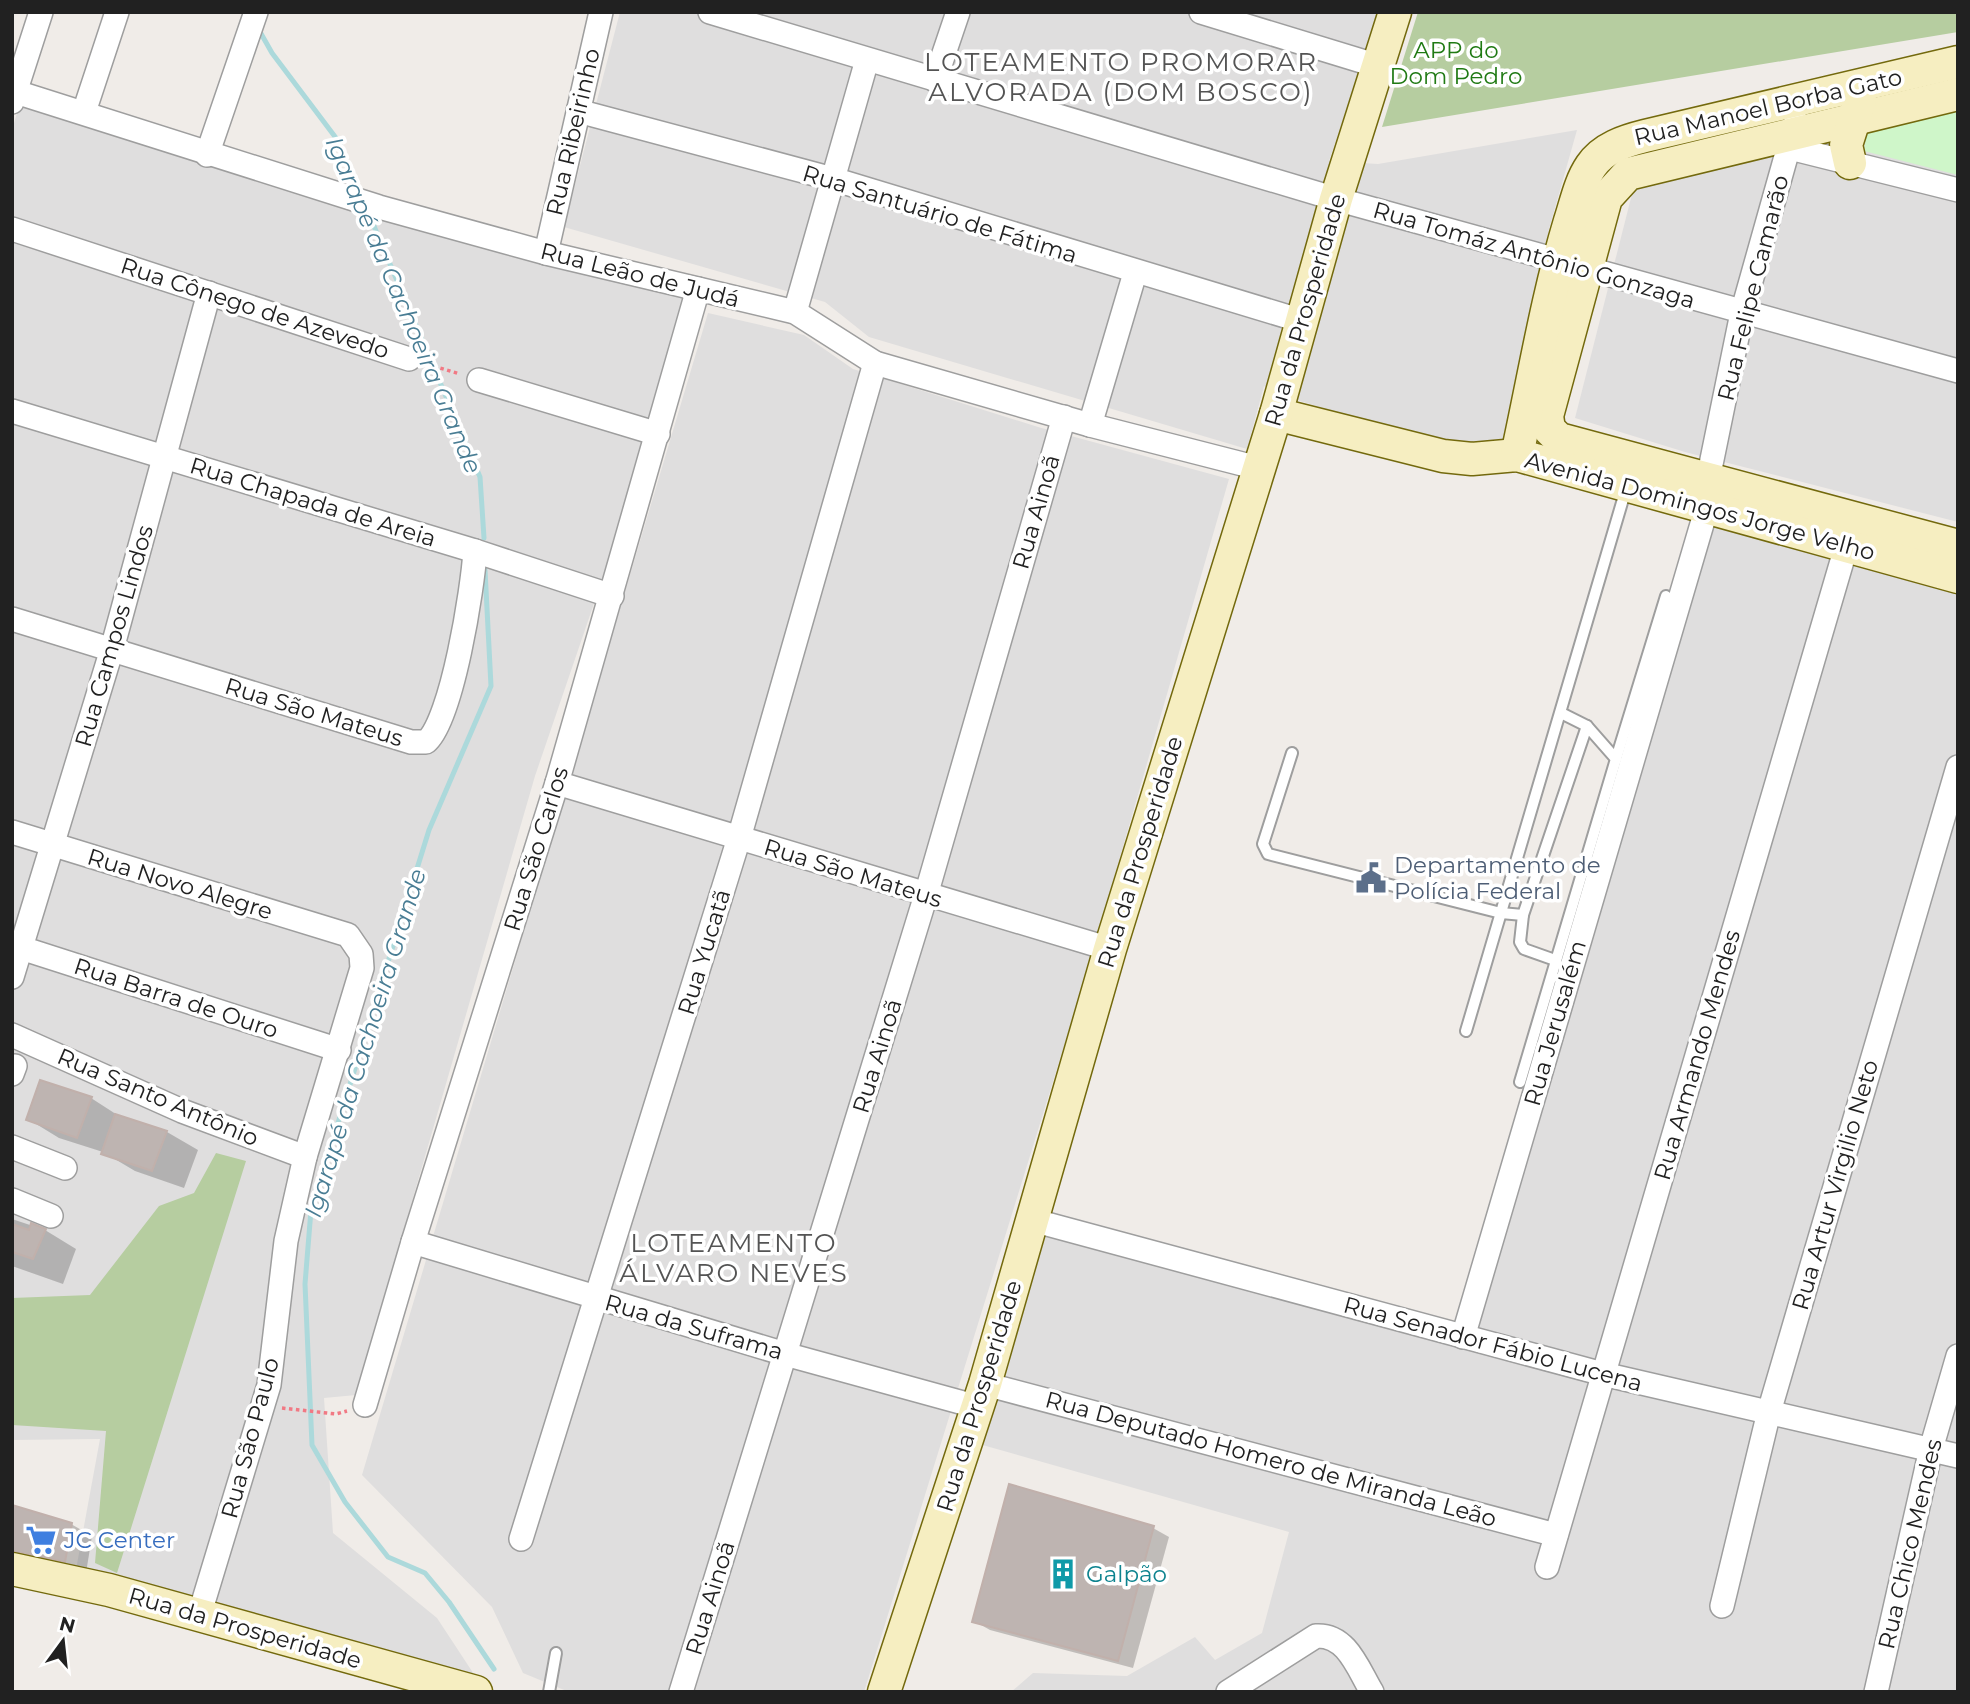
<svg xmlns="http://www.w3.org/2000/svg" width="1970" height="1704" font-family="Montserrat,sans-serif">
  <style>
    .residential { fill: #dfdede }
    .forest { fill: #b6cda0 }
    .park { fill: #cff6c9 }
    .shadow { fill: #0003 }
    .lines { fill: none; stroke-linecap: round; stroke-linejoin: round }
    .stream { stroke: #acd9db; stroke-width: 5 }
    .building { fill: #beb4b1; stroke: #c1b0ab; stroke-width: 2 }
    .lane-casing { stroke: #9e9e9e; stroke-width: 14 }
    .street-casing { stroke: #9e9e9e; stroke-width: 26 }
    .secondary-casing { stroke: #73690d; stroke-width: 35 }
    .path { stroke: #f17984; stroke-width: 3.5; stroke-dasharray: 3.5 3.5; stroke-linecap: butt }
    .lane { stroke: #fff; stroke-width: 10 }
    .street { stroke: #fff; stroke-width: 23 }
    .secondary { stroke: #f6eec1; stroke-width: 32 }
    .labels { text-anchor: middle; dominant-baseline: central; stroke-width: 7; stroke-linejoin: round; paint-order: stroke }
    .park-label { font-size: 23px; fill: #207a14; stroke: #fff }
    .street-label { font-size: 23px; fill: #212121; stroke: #fff }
    .service-label { font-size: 23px; fill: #4e5e75; stroke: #fff; text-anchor: start }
    .shop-label { font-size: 23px; fill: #366cbe; stroke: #fff; text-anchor: start }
    .culture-label { font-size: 23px; fill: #0d838f; stroke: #fff; text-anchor: start }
    .water-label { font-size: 24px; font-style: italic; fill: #497d94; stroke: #fff }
    .quarter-label { font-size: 26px; letter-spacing: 2px; fill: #545454; stroke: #fff }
  </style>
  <rect width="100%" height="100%" fill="#f0ece8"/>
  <g class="residential">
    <path d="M620 12H1379L1329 161 1378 164 1577 130 1549 229 1501 449 1408 434 1300 401 1264 386 1247 449 869 337 825 302 564 227Z"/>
    <path d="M1958 100V522L1685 452 1575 418 1632 194 1650 176Z"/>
    <path d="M20 103 688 296 602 580 535 776 356 1395 324 1398 333 1533 437 1618 483 1688 75 1575 100 1439 12 1440V130Z"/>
    <path d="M708 313 804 335 853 369 1038 427 1229 479 1086 975 864 1692H569L523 1673 492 1607 362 1475Z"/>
    <path d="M1709 514 1958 585V1692H1011L1033 1673 1127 1676 1195 1637 1215 1660 1262 1633 1289 1532 979 1444 1046 1235 1456 1340Z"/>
  </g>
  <g class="forest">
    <path d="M1418 12H1958V32L1382 127Z"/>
    <path d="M216 1153 246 1161 117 1573 95 1563 106 1431 12 1425V1298L90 1295 159 1206 194 1193Z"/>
  </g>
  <path class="park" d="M1958 96V175L1864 151 1869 116Z"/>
  <g class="shadow">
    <path d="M91 1098 122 1118 167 1132 198 1150 184 1188 135 1171 103 1152 59 1138 28 1119Z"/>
    <path d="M12 1219 45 1230 76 1249 63 1284 12 1266Z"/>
    <path d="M12 1507 71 1524 92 1536 86 1573 12 1563Z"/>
    <path d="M1153 1528 1169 1537 1133 1668 990 1630 974 1621Z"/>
  </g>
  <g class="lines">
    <g class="stream">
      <path d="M259 30 272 53 339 142 360 193"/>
      <path d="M368 212 480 477 484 538"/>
      <path d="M485 570 491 686 429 830 311 1210 305 1284 312 1445 345 1502 388 1557 425 1573 449 1602 494 1669"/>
    </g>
  </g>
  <g class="building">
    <path d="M40 1080 92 1097 77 1138 26 1120Z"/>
    <path d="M115 1114 167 1131 152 1171 101 1154Z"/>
    <path d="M31 1223 46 1229 33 1259 12 1252V1224L29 1230Z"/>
    <path d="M1009 1484 1154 1526 1118 1661 972 1622Z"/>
    <path d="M12 1505 72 1523 65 1562 12 1551Z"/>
  </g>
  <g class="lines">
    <g class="lane-casing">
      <g id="lane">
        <path d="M1292 753 1263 844 1268 854 1501 913 1523 915"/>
        <path d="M1616 759 1666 596"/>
        <path d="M1555 960 1524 949 1520 942 1523 915 1587 726"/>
        <path d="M1466 1031 1626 489"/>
        <path d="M1520 1082 1616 759 1587 726 1561 713"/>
        <path d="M549 1692 556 1653"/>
      </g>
    </g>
    <g class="street-casing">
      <g id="street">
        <path d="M710 12 1336 199 1958 371"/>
        <path d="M1201 12 1378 66"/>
        <path d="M935 80 958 12"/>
        <path d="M16 92 379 207 546 253 795 312 875 363 1090 425 1258 468"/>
        <path d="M12 102 41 12"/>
        <path d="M578 111 833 179 1302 321"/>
        <path d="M84 112 117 12"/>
        <path d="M1790 148 1958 190"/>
        <path d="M207 155 256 12"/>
        <path d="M12 229 409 359"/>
        <path d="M546 253 601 12"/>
        <path d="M795 312 867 60"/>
        <path d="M479 380 658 434"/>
        <path d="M12 411 475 551 612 596"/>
        <path d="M1090 425 1135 273"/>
        <path d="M12 619 411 742H426C452 721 473 587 475 551"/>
        <path d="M557 783 1110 949"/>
        <path d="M12 832 348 935 361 954 362 968 305 1157 286 1241 269 1385 199 1616"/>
        <path d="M12 945 339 1050"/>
        <path d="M12 977 112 649 209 293"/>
        <path d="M12 1035 182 1111 305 1157"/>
        <path d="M12 1074 15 1066"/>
        <path d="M12 1147 65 1168"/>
        <path d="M12 1200 51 1216"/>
        <path d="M1032 1220 1603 1374 1958 1456"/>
        <path d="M413 1242 785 1354 978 1407"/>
        <path d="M1463 1337 1707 507 1708 479 1742 313 1796 121"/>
        <path d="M985 1384 1556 1535"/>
        <path d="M365 1405 413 1242 557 783 698 289"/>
        <path d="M521 1539 739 838 875 363"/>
        <path d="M1547 1567 1847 544"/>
        <path d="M1722 1606 1769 1412 1958 767"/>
        <path d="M681 1692 926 895 1064 417"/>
        <path d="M1228 1692 1316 1636C1347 1634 1358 1669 1372 1692"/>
        <path d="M1876 1692 1931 1449 1958 1356"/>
      </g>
    </g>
    <g class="secondary-casing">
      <g id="secondary">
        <path d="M1958 94 1628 174 1606 198 1547 416 1549 429 1559 439 1958 546"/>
        <path d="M1850 163 1846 145 1860 101"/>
        <path d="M1276 414 1443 456 1472 459 1517 455 1958 577"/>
        <path d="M1517 455C1534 377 1547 297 1570 221 1576 203 1580 182 1591 166 1603 148 1625 141 1645 136L1958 62"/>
        <path d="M12 1569 109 1590 476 1692"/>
        <path d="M884 1692 985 1384 1110 949 1276 414 1336 199 1395 12"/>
      </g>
    </g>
    <g class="path">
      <path d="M427 364 460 374"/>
      <path d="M282 1408 336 1414 347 1411"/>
    </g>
    <use href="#lane" class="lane"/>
    <use href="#street" class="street"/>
    <use href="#secondary" class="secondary"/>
  </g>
  <defs>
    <g id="civic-bare" transform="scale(2.415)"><path d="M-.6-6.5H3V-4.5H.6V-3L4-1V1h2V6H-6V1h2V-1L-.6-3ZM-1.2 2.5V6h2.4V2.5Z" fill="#5c6f8a" stroke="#fff" stroke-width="2.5" paint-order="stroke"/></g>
    <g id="supermarket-bare" transform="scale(2.415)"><path d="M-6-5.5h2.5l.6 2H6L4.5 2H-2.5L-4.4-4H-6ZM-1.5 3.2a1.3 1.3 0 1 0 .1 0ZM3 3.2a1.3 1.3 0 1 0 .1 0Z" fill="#3f7fe0" stroke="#fff" stroke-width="2.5" paint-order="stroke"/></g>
    <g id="building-bare" transform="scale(2.415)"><path d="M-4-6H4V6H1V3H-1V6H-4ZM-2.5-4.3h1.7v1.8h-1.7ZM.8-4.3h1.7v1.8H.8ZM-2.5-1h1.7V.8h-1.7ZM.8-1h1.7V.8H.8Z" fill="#0f9aa8" stroke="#fff" stroke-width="2.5" paint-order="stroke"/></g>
  </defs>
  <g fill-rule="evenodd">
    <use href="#civic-bare" x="1371" y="878"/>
    <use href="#supermarket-bare" x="41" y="1540"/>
    <use href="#building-bare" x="1063" y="1574"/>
  </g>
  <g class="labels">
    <g class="park-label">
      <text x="1456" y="50">APP do<tspan x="1456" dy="26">Dom Pedro</tspan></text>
    </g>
    <g class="street-label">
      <text transform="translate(1768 107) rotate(-13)">Rua Manoel Borba Gato</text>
      <text transform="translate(573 132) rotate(-77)">Rua Ribeirinho</text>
      <text transform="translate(940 214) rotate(17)">Rua Santuário de Fátima</text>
      <text transform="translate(1534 255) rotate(16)">Rua Tomáz Antônio Gonzaga</text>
      <text transform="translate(640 275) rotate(14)">Rua Leão de Judá</text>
      <text transform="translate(1753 288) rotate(-76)">Rua Felipe Camarão</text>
      <text transform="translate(255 308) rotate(18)">Rua Cônego de Azevedo</text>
      <text transform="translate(1305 310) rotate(-74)">Rua da Prosperidade</text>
      <text transform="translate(313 502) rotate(17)">Rua Chapada de Areia</text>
      <text transform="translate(1700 506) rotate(15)">Avenida Domingos Jorge Velho</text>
      <text transform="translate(1036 512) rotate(-74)">Rua Ainoã</text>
      <text transform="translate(114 636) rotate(-74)">Rua Campos Lindos</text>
      <text transform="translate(314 712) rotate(17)">Rua São Mateus</text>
      <text transform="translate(536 849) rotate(-73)">Rua São Carlos</text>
      <text transform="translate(1140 852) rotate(-73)">Rua da Prosperidade</text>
      <text transform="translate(853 873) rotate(17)">Rua São Mateus</text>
      <text transform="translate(180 884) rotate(17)">Rua Novo Alegre</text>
      <text transform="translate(704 952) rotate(-73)">Rua Yucatã</text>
      <text transform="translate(176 998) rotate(18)">Rua Barra de Ouro</text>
      <text transform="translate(1555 1023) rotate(-74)">Rua Jerusalém</text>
      <text transform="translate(1697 1055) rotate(-74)">Rua Armando Mendes</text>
      <text transform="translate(877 1056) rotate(-73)">Rua Ainoã</text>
      <text transform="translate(158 1097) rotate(23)">Rua Santo Antônio</text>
      <text transform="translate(1835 1185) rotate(-74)">Rua Artur Virgilio Neto</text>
      <text transform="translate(694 1327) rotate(16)">Rua da Suframa</text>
      <text transform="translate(1493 1344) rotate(15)">Rua Senador Fábio Lucena</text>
      <text transform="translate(979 1396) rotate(-73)">Rua da Prosperidade</text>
      <text transform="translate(250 1438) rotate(-75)">Rua São Paulo</text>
      <text transform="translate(1271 1459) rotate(15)">Rua Deputado Homero de Miranda Leão</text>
      <text transform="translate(1910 1544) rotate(-77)">Rua Chico Mendes</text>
      <text transform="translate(710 1598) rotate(-73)">Rua Ainoã</text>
      <text transform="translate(245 1628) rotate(16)">Rua da Prosperidade</text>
    </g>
    <g class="service-label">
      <text x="1394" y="865">Departamento de<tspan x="1394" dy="26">Polícia Federal</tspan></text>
    </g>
    <g class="shop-label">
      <text x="64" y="1540">JC Center</text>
    </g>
    <g class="culture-label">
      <text x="1086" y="1574">Galpão</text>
    </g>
    <g class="water-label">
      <text transform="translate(404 305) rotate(67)">Igarapé da Cachoeira Grande</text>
      <text transform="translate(365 1043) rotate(-73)">Igarapé da Cachoeira Grande</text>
    </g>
    <g class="quarter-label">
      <text x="1121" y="62">LOTEAMENTO PROMORAR<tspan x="1121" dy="30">ALVORADA (DOM BOSCO)</tspan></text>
      <text x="734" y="1243">LOTEAMENTO<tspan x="734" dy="30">ÁLVARO NEVES</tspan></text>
    </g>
  </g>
  <rect width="1970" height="1704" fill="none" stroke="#212121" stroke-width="28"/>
  <g transform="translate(63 1641) rotate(15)" stroke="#ffffff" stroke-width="5" paint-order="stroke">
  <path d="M0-5L12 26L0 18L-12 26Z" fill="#212121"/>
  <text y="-10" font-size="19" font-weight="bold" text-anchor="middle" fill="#212121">N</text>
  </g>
</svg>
